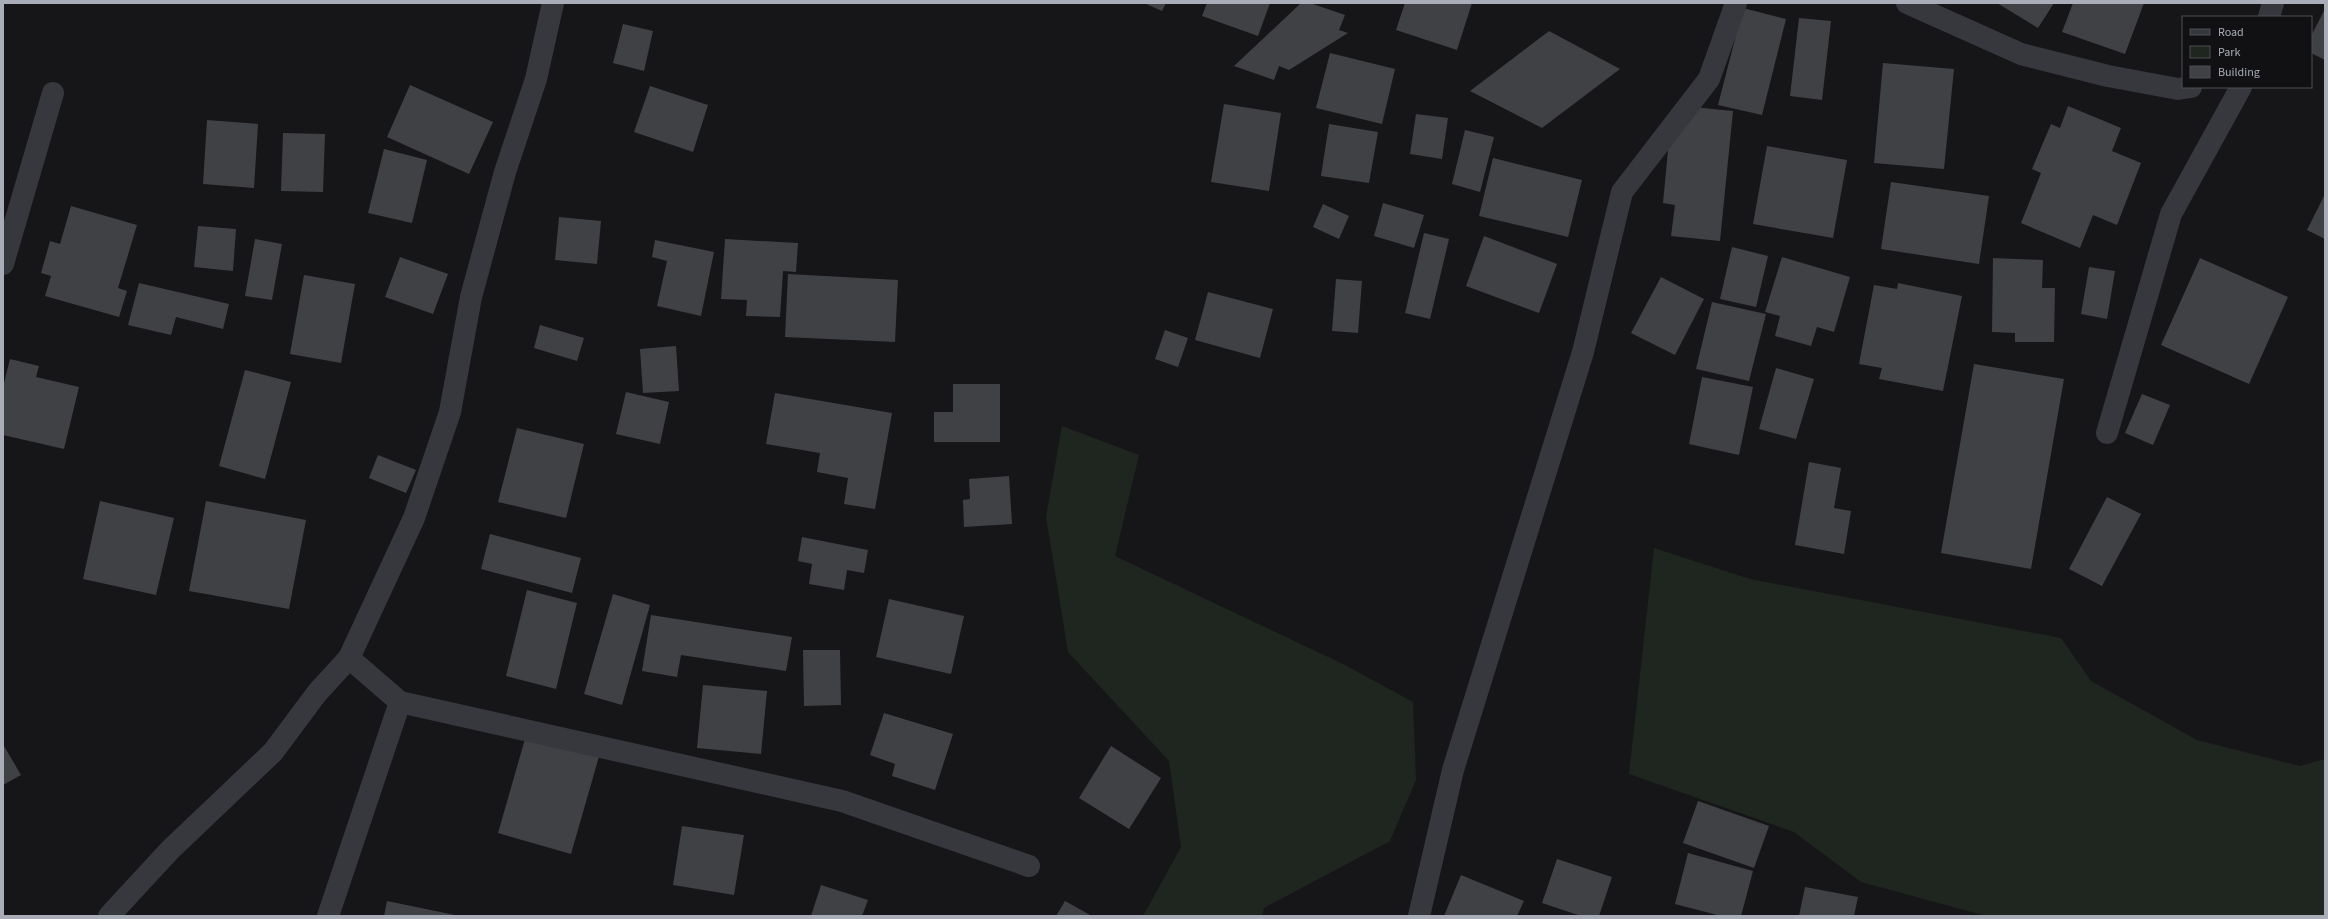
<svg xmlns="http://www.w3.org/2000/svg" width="2328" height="919" font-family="'Source Sans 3',sans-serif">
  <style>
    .green { fill: #1e261f }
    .building { fill: #404145 }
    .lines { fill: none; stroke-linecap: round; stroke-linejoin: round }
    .street { stroke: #37383d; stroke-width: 22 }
  </style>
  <rect width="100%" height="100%" fill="#161618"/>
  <g class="green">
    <path d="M1062 426 1139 455 1115 556 1345 665 1413 702 1416 780 1390 841 1264 908 1262 916H1143L1181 847 1169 761 1068 652 1046 517Z"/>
    <path d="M1654 548 1750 579 2061 638 2091 681 2197 740 2300 766 2325 759V916H1986L1861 882 1794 832 1629 774Z"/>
  </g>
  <g class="building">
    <path d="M1144 3H1166L1162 11Z"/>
    <path d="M1207 3H1270L1258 36 1202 16Z"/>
    <path d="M1301 3H1310L1345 15 1339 30 1348 33 1289 70 1279 66 1274 80 1234 66Z"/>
    <path d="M1405 3H1472L1457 50 1396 30Z"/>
    <path d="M1997 3H2054L2038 28Z"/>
    <path d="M2073 3H2144L2125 54 2062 32Z"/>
    <path d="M1743 8 1786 19 1762 115 1718 105Z"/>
    <path d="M2325 9V60L2311 53V36Z"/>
    <path d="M1799 18 1831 21 1822 100 1790 96Z"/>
    <path d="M623 24 653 31 644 71 613 63Z"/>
    <path d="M1549 31 1620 69 1542 128 1470 91Z"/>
    <path d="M1330 53 1395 69 1382 124 1316 108Z"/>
    <path d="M1883 63 1954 69 1944 169 1874 163Z"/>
    <path d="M410 85 493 122 469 174 387 137Z"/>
    <path d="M650 86 708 105 693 152 634 132Z"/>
    <path d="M1224 104 1281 113 1269 191 1211 182Z"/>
    <path d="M1683 106 1733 111 1720 241 1671 236 1675 205 1663 203 1670 129Z"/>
    <path d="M2068 106 2121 128 2112 151 2141 163 2117 225 2093 215 2080 248 2021 223 2041 173 2032 169 2051 124 2060 128Z"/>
    <path d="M1416 114 1448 118 1442 159 1410 154Z"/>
    <path d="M207 120 258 124 254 188 203 184Z"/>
    <path d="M1329 124 1378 132 1369 183 1321 176Z"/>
    <path d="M1465 130 1494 137 1480 192 1452 184Z"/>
    <path d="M283 133 325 134 323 192 281 191Z"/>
    <path d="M1767 146 1847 160 1833 238 1753 224Z"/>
    <path d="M384 149 427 160 412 223 368 213Z"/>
    <path d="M1493 158 1582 180 1568 237 1479 216Z"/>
    <path d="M1891 182 1989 196 1979 264 1881 249Z"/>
    <path d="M2325 194V239L2307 230Z"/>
    <path d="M1383 203 1424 215 1414 248 1374 236Z"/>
    <path d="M1323 204 1349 216 1339 239 1313 227Z"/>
    <path d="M71 206 137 225 118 288 127 291 119 317 45 296 51 276 41 273 50 241 60 244Z"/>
    <path d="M559 217 601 221 597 264 555 260Z"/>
    <path d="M198 226 236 229 233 271 194 267Z"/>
    <path d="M1424 233 1449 239 1430 319 1405 313Z"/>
    <path d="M1484 236 1557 264 1539 313 1466 286Z"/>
    <path d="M255 239 282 244 272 300 245 296Z"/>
    <path d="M725 239 798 243 796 272 783 271 780 317 746 316 747 300 721 299Z"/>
    <path d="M655 240 714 252 701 316 657 306 667 261 652 257Z"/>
    <path d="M1732 247 1768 256 1756 307 1720 299Z"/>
    <path d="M400 257 448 274 433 314 385 297Z"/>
    <path d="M1782 257 1850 277 1834 332 1817 327 1811 346 1775 336 1780 316 1765 312Z"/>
    <path d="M1993 258 2043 260 2042 288H2055L2054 342H2015V333L1992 332Z"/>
    <path d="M2200 258 2288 297 2249 384 2161 345Z"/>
    <path d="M2089 267 2115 271 2107 319 2081 314Z"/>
    <path d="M788 274 898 280 895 342 785 337Z"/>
    <path d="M304 275 355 284 341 363 290 354Z"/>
    <path d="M1661 277 1704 299 1675 355 1631 333Z"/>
    <path d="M1336 279 1362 281 1358 333 1332 331Z"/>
    <path d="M139 283 229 304 223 329 176 317 171 335 128 325Z"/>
    <path d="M1898 283 1962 296 1943 391 1879 379 1882 368 1859 364 1874 285 1897 289Z"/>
    <path d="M1208 292 1273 309 1260 358 1195 340Z"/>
    <path d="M1712 302 1766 314 1749 381 1696 369Z"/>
    <path d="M540 325 584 338 577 361 534 348Z"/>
    <path d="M1165 330 1188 338 1178 367 1155 359Z"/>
    <path d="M676 346 679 391 643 393 640 349Z"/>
    <path d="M10 359 39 366 36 377 79 387 64 449 3 435V387Z"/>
    <path d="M1974 364 2064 379 2031 569 1941 553Z"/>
    <path d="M1776 368 1814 379 1796 439 1759 429Z"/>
    <path d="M245 370 291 382 265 479 219 466Z"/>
    <path d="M1702 377 1753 387 1739 455 1689 444Z"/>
    <path d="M953 384H1000V442H934V412H953Z"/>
    <path d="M626 392 669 402 660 444 616 434Z"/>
    <path d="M775 393 892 413 875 509 844 504 848 478 817 472 820 453 766 444Z"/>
    <path d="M2142 394 2170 405 2153 445 2125 433Z"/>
    <path d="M517 428 584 444 566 518 498 502Z"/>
    <path d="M378 455 416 470 406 493 369 478Z"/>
    <path d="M1809 462 1841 468 1834 508 1851 511 1844 554 1795 545Z"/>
    <path d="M1009 476 1012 524 964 527 963 500 970 499 969 479Z"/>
    <path d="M2107 497 2141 514 2102 586 2069 569Z"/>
    <path d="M100 501 174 518 156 595 83 579Z"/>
    <path d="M206 501 306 520 289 609 189 591Z"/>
    <path d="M490 534 581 558 572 593 481 569Z"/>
    <path d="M802 537 868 550 864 573 847 570 844 590 809 584 812 564 798 561Z"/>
    <path d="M527 590 577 603 556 689 506 676Z"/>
    <path d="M613 594 650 605 622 705 584 694Z"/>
    <path d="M889 599 964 616 951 674 876 657Z"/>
    <path d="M651 615 792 637 786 671 681 655 677 677 642 671Z"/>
    <path d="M803 650H840L841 705 804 706Z"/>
    <path d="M703 685 767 691 761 754 697 748Z"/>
    <path d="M884 713 953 734 935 790 892 776 895 764 870 755Z"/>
    <path d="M527 732 600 753 571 854 498 833Z"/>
    <path d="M4 746 21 775 3 785V747Z"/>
    <path d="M1111 746 1161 778 1129 829 1079 798Z"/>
    <path d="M1698 801 1769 826 1754 868 1683 843Z"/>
    <path d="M682 826 744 835 734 895 673 885Z"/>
    <path d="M1688 853 1753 871 1741 916H1721L1675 904Z"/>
    <path d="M1557 859 1612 877 1599 916H1581L1542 903Z"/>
    <path d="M1461 875 1524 901 1517 916H1444Z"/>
    <path d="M821 885 868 900 862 916H811Z"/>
    <path d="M1805 887 1858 897 1854 916H1799Z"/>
    <path d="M387 901 455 915V916H384Z"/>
    <path d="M1065 901 1092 916H1056Z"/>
  </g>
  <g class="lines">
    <g class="street">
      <path d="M1907 3 2021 54 2108 76 2178 89 2191 87"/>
      <path d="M2269 17 2273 3"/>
      <path d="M3 264 53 93"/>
      <path d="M2107 433 2171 214 2241 87"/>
      <path d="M349 658 400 702 842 801 1029 866"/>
      <path d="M109 916 170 850 273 752 317 693 349 658 414 518 450 412 471 297 505 172 536 79 553 3"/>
      <path d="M328 916 400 702"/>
      <path d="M1419 916 1453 770 1583 352 1622 192 1709 79 1736 3"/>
    </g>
  </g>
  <rect width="2328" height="919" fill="none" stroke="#a8adb8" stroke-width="8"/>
  <rect x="2182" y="16" width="130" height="72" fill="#111113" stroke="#4d4f55"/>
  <rect x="2190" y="29" width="20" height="6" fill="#37383d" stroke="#4d4f55"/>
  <text x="2218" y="36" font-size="12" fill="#a8adb8">Road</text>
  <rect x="2190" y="46" width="20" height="12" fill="#1e261f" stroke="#4d4f55"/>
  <text x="2218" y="56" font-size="12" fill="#a8adb8">Park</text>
  <rect x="2190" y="66" width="20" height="12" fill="#404145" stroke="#4d4f55"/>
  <text x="2218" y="76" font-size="12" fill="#a8adb8">Building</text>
</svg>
